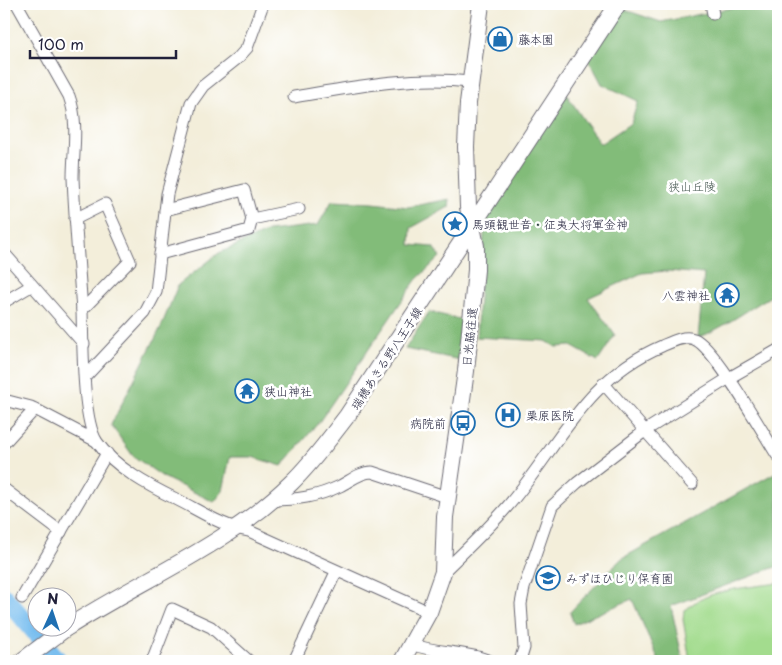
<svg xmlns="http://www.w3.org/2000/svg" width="782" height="665" font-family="'Playpen Sans','Klee One',sans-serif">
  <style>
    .green { fill: #a3dc8e; stroke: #627f64 }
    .forest { fill: #82bc79; stroke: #526f5a }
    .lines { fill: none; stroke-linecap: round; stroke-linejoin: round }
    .river { stroke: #78beef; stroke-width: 18 }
    .street-casing { stroke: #6b6973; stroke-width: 13 }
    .secondary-casing { stroke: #6b6973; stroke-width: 18 }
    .street { stroke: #fff; stroke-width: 11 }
    .secondary { stroke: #fff; stroke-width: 16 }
    .labels { text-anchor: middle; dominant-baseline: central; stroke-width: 5; stroke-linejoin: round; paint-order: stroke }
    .poi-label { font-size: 12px; fill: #22223b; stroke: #fff; text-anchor: start }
    .park-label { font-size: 12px; fill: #495a54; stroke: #fff }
    .street-label { font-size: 12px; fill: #22223b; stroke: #fff }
  </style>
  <rect width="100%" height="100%" fill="#fff"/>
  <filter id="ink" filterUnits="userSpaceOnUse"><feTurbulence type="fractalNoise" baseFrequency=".02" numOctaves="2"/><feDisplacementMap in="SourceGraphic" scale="10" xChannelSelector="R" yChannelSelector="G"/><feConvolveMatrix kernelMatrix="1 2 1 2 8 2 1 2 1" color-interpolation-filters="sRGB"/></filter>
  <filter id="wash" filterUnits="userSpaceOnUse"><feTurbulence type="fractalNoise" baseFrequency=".0096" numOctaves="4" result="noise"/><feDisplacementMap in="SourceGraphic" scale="20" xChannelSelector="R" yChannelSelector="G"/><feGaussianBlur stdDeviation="1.12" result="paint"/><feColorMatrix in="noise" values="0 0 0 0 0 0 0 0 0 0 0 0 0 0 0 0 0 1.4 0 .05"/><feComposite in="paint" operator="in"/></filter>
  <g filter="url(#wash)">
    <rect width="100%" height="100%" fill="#f3eeda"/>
    <path class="green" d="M778 583V661H690L683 619 684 611C707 588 748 588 778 583Z"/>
    <g class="forest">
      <path d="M751 4H778V292C751 307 727 326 698 338L704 274 668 271 642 273 588 298 615 335 598 361 571 346 556 347 546 341 476 337 485 222 565 92 600 144 631 123 638 101 602 84 587 56 619 8 661 22Z"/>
      <path d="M450 199 449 207 411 228 410 245 433 247 440 257 416 280 319 422 282 466 252 457H230L223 491 214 502 163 477 133 456 111 425 161 327 178 285 219 253 268 231 318 225 332 201 373 203 408 207Z"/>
      <path d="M429 312 468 321 461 360 405 349Z"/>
      <path d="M778 471V566L671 606 683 661H659L632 599 574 624 570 612 621 559Z"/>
    </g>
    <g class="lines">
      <path class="river" d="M4 596 59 661"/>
    </g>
  </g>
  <g filter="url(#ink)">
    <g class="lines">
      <g class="street-casing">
        <g id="street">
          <path d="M17 4 69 96C79 123 73 150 73 178 75 223 79 267 82 311 83 340 82 420 97 442 115 468 149 486 176 499 200 511 223 527 249 531L429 612"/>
          <path d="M711 4 713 14"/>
          <path d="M294 97C353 87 411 75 470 82"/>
          <path d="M165 210 244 190 252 219"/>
          <path d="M75 219 105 204 130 261 82 310"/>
          <path d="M4 253 84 344"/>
          <path d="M160 254 249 230 252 219 299 209"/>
          <path d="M4 302 31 286"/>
          <path d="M86 376 145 313 156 292 167 194 191 103 203 86 238 58 247 48 263 4"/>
          <path d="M603 383 692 484"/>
          <path d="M4 400 31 407 96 441"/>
          <path d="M4 443 35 409"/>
          <path d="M4 489 61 532"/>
          <path d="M271 500C296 500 317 497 340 486 350 481 360 472 372 472L447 497"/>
          <path d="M443 572C465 551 487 530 507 507 558 448 584 379 662 346 671 342 684 335 694 339 714 346 763 433 777 455"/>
          <path d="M22 598 107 453"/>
          <path d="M411 644C437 654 464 650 490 661"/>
          <path d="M152 661 172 609 211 627 249 661"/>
          <path d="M294 661 336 572"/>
          <path d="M520 661 524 648 521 604 524 588 552 506 577 483 646 430 729 378 778 350"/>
        </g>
      </g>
      <g class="secondary-casing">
        <g id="secondary">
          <path d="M68 627C141 580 228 545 291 483 312 463 329 439 347 416L618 4"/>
          <path d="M22 661 66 628"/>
          <path d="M402 661 429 612 443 572 445 517 466 371 476 270V246L468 207 466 147 468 103 481 4"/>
        </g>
      </g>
      <use href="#street" class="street"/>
      <use href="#secondary" class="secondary"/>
    </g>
  </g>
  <defs>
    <g id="shop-ring" transform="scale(1.25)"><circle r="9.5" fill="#fff" stroke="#1f6fb2" stroke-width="1.5"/><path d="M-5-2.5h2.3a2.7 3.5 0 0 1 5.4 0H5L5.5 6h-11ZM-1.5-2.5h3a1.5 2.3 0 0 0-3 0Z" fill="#1f6fb2"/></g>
    <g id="sight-ring" transform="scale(1.25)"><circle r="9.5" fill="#fff" stroke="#1f6fb2" stroke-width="1.5"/><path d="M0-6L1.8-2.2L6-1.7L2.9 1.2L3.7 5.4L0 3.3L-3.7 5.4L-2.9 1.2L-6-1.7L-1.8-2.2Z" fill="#1f6fb2"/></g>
    <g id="temple-ring" transform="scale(1.25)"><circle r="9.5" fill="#fff" stroke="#1f6fb2" stroke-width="1.5"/><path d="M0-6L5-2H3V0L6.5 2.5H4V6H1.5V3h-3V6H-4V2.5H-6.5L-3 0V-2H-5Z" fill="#1f6fb2"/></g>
    <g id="hospital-ring" transform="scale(1.25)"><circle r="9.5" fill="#fff" stroke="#1f6fb2" stroke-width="1.5"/><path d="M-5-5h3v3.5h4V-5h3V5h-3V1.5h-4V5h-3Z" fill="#1f6fb2"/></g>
    <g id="bus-ring" transform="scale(1.25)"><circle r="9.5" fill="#fff" stroke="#1f6fb2" stroke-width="1.5"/><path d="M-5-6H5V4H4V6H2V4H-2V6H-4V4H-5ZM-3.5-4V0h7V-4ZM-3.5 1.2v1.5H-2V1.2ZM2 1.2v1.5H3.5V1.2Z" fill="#1f6fb2"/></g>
    <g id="school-ring" transform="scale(1.25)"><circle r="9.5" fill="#fff" stroke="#1f6fb2" stroke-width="1.5"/><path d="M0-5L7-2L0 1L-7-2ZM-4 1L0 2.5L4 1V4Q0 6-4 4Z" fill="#1f6fb2"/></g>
  </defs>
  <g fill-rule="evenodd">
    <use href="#shop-ring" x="500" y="39"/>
    <use href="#sight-ring" x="455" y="224"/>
    <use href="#temple-ring" x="727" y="295"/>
    <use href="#temple-ring" x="247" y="391"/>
    <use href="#hospital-ring" x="508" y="415"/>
    <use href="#bus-ring" x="463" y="423"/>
    <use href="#school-ring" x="548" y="578"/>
  </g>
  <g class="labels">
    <g class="poi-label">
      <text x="518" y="39">藤本園</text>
      <text x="472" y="224">馬頭観世音・征夷大将軍金神</text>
      <text x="710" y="295" text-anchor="end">八雲神社</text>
      <text x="264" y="391">狭山神社</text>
      <text x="526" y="415">栗原医院</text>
      <text x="446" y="423" text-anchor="end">病院前</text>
      <text x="566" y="578">みずほひじり保育園</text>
    </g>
    <g class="park-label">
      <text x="692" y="186">狭山丘陵</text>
    </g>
    <g class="street-label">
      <text transform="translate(469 337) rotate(-84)">日光脇往還</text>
      <text transform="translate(386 358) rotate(-57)">瑞穂あきる野八王子線</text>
    </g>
  </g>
  <rect width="782" height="665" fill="none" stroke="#fff" stroke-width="20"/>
  <g transform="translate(52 612) rotate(3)"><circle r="24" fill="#ffffff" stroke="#a7a7b1"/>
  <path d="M0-4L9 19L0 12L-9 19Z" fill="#1f6fb2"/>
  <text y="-8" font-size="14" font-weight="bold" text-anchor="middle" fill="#22223b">N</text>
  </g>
  <path d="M30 50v8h146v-8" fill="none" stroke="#22223b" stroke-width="2.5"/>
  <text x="38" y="50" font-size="15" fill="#22223b" stroke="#ffffff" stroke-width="4" paint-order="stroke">100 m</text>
</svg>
